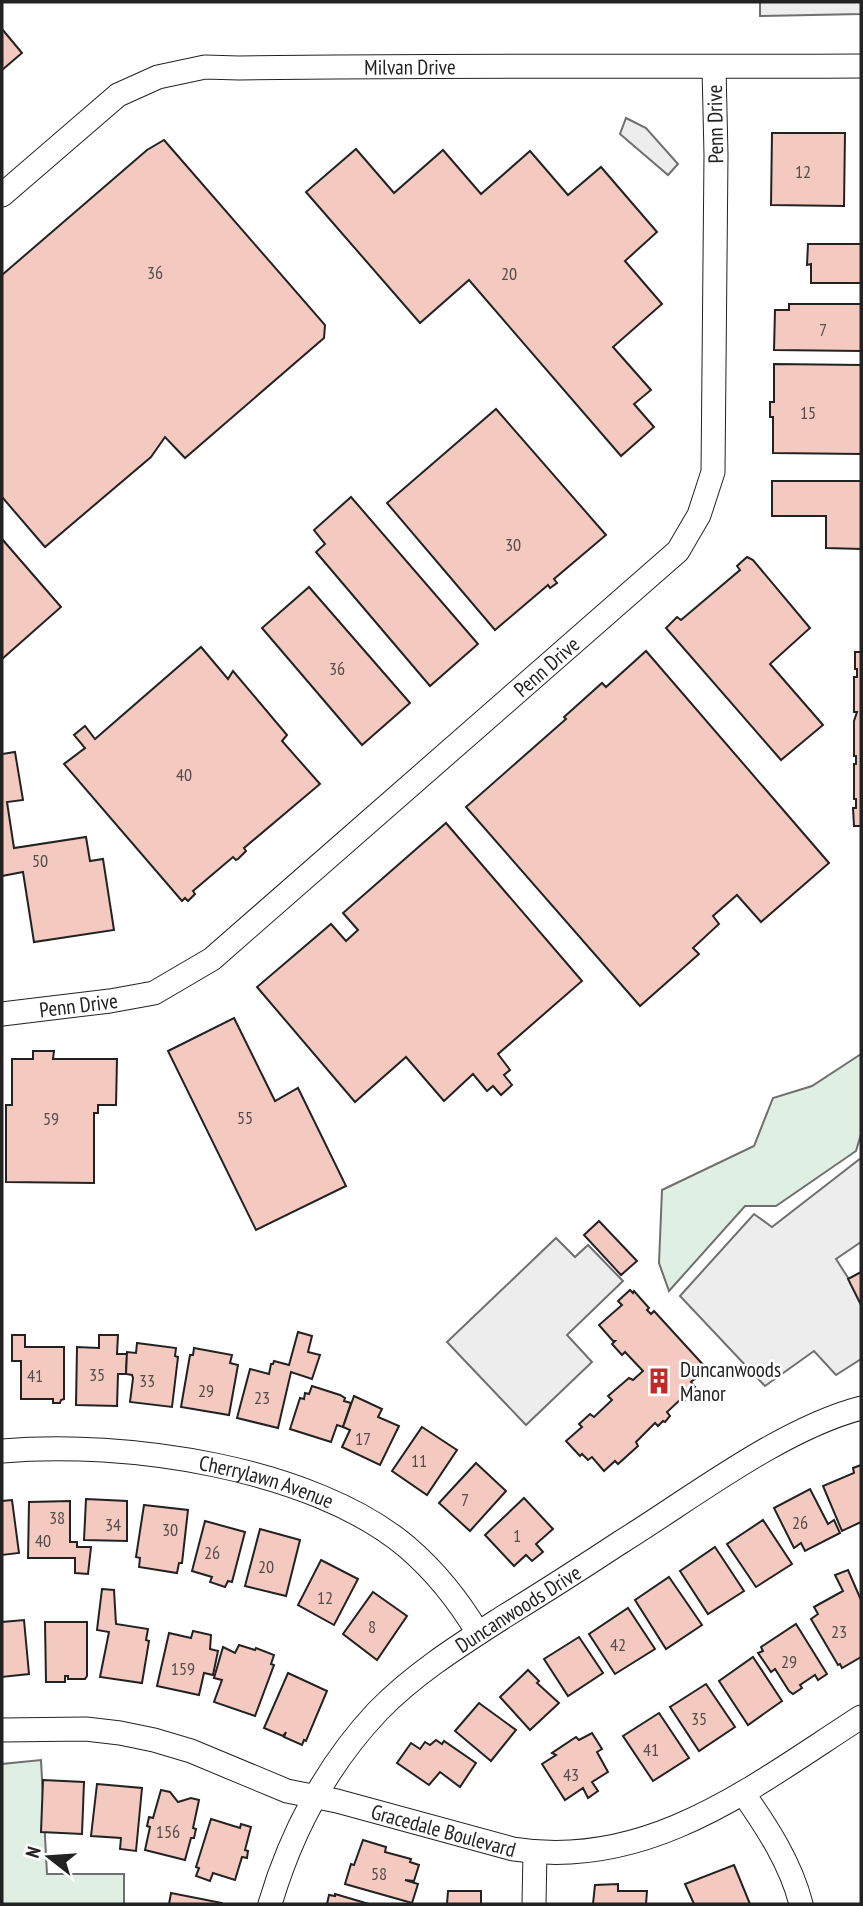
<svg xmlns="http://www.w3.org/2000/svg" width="863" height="1906" font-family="'PT Sans Narrow',sans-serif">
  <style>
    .green { fill: #e0efe3; stroke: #6f6f6f; stroke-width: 2 }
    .parking { fill: #ededed; stroke: #6f6f6f; stroke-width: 2 }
    .building { fill: #f3c9c0; stroke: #222; stroke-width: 2 }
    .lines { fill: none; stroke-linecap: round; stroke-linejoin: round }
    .minor-casing { stroke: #222; stroke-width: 25 }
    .minor { stroke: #fff; stroke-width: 23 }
    .labels { text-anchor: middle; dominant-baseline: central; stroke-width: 5; stroke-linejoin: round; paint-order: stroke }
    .number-label { font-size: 18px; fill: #564c4a }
    .street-label { font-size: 21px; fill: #222; stroke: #fff }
    .poi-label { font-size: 21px; fill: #222; stroke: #fff; text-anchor: start }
  </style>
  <rect width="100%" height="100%" fill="#fff"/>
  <g class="green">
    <path d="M861 1054V1134L856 1151 776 1206H745L669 1291 659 1263 662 1190 754 1146 773 1098 812 1086Z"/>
    <path d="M41 1760 47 1874H124V1904H2V1764Z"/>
  </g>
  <g class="parking">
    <path d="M760 2H861V14L760 16Z"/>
    <path d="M626 118 646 128 678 164 668 175 620 134Z"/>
    <path d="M861 1158V1242L836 1259 861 1298V1359L836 1375 814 1351 765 1386 680 1296 754 1214 772 1227Z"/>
    <path d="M556 1238 575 1257 588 1245 623 1281 567 1335 592 1362 526 1425 447 1342Z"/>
  </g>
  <g class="building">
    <path d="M2 29 22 53 2 70Z"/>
    <path d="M772 133H845L844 206 771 205Z"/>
    <path d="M164 140 325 325 324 338 185 458 165 437 151 457 45 547 2 497V275L147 150Z"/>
    <path d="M356 149 394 193 443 150 481 194 530 151 568 195 601 167 657 232 625 261 662 304 613 347 651 390 634 404 654 427 621 456 469 280 420 323 306 192Z"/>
    <path d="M808 244H861V283H811V264L807 265Z"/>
    <path d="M789 304H861V351L774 350 775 310H789Z"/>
    <path d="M774 364 861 365V454L773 453V417H770V402H774Z"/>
    <path d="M496 409 606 535 554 579 557 583 550 588 548 585 495 630 387 503Z"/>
    <path d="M772 481H861V549L826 548V516H772Z"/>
    <path d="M351 497 478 644 430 686 316 552 325 544 314 530Z"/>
    <path d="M2 539 61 607 2 659Z"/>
    <path d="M747 557 753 560 810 628 770 664 823 725 781 760 666 628 677 617 681 620 740 570 737 566Z"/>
    <path d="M309 587 410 703 362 745 262 628Z"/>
    <path d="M201 647 228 679 233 671 287 735 282 741 320 784 244 848 246 851 238 859 236 860 233 857 193 891 195 894 188 901 185 898 182 901 64 764 85 748 74 735 85 726 95 739Z"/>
    <path d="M646 651 829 863 761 922 737 895 713 916 719 924 693 948 699 954 640 1006 466 807 566 719 564 717 602 683 606 687Z"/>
    <path d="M855 652H861V826H854L853 808H856V799H854V764H856V756H854V721L857 712H854V677H857V669H855Z"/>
    <path d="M15 752 23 800 7 802 14 848 86 837 90 861 103 859 114 930 34 942 23 872 2 876V754Z"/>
    <path d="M446 823 582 981 498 1054 510 1070 504 1075 512 1085 501 1095 493 1086 487 1091 473 1074 444 1101 406 1057 355 1102 257 987 331 924 346 941 358 930 343 913Z"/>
    <path d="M234 1018 275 1101 298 1088 346 1186 256 1230 168 1051Z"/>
    <path d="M33 1051H54L53 1059H117L116 1105H98V1113H94V1183L6 1182V1105H12V1059H33Z"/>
    <path d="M599 1221 637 1261 621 1275 584 1235Z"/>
    <path d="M861 1272V1305L848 1279Z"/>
    <path d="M630 1290 633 1293 634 1291 649 1308 647 1310 651 1314 654 1311 707 1369 691 1382 695 1387 692 1389 695 1392 691 1398 689 1396 684 1401 682 1398 667 1412 670 1416 665 1422 663 1421 658 1426 655 1423 636 1442 638 1446 618 1464 615 1461 604 1471 592 1457 588 1460 582 1454 580 1456 566 1441 582 1427 579 1424 590 1414 594 1417 612 1400 608 1396 629 1378 633 1380 643 1371 625 1352 622 1355 612 1344 615 1341H613L599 1325 622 1305 618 1301Z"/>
    <path d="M298 1332 312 1336 308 1352 320 1355 312 1379 291 1372 278 1428 237 1418 250 1369 269 1374 271 1364H273L274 1361 289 1365Z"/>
    <path d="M12 1335H25V1347H64V1399L61 1400 60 1403H53V1399H21V1361H12Z"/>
    <path d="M99 1335H118L117 1354H127L126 1374H118L117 1406 76 1405 77 1347 99 1348Z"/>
    <path d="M137 1343 176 1348 175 1356 178 1357 172 1407 130 1402 133 1378 132 1375 126 1374 127 1352 136 1353Z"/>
    <path d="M194 1348 232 1355 230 1363 238 1365 229 1415 181 1407 190 1355H193Z"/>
    <path d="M312 1386 340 1395 345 1398 344 1401 351 1403 343 1427 337 1425 331 1442 290 1429 300 1398 304 1399 305 1393 309 1394Z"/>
    <path d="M354 1396 382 1409 378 1417 399 1426 380 1465 342 1447 350 1430 343 1427Z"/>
    <path d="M422 1427 457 1450 427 1495 392 1471Z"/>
    <path d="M476 1463 506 1491 470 1531 439 1503Z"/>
    <path d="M861 1465V1522L842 1531 823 1486 854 1473 853 1468Z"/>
    <path d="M810 1489 828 1524 834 1520 840 1533 805 1551 801 1543 794 1548 774 1508Z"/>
    <path d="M524 1498 553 1529 536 1544 543 1552 532 1561 526 1555 514 1566 485 1535Z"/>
    <path d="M86 1499 127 1501V1541L84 1540Z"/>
    <path d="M12 1500 19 1553 2 1555V1501Z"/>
    <path d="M70 1501V1542H77V1547H91L88 1574 75 1573V1558H28L29 1502Z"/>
    <path d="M144 1505 188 1510 182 1563H179L177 1573 139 1567 140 1558 136 1557Z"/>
    <path d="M763 1520 792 1564 756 1587 727 1544Z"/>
    <path d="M205 1521 245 1532 232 1582 228 1581 225 1587 210 1582 212 1577 192 1571Z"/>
    <path d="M260 1529 300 1540 286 1596 245 1586Z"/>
    <path d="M715 1547 744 1591 708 1614 680 1571Z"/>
    <path d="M321 1560 358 1579 334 1625 298 1605Z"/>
    <path d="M848 1570 861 1600V1657L842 1668 840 1664 838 1665 811 1619 818 1614 814 1607 843 1591 835 1575Z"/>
    <path d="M669 1577 702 1625 666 1649 635 1600Z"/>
    <path d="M102 1589 114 1590 116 1624 148 1629 146 1640 149 1641 142 1683 100 1677 109 1632 97 1630Z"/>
    <path d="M373 1592 407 1616 377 1660 343 1634Z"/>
    <path d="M628 1608 655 1649 615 1674 589 1634Z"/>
    <path d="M24 1620 29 1674 2 1677V1622Z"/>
    <path d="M45 1622H87V1676L85 1679H68V1676H65V1682H46Z"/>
    <path d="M796 1624 827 1674 818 1680 815 1675 800 1685 802 1688 793 1694 789 1691 775 1669 771 1672 758 1653 763 1651 761 1647Z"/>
    <path d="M193 1631 211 1635 210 1649 218 1651 213 1675 204 1673 199 1695 157 1686 169 1633 191 1638Z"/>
    <path d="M579 1637 603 1673 568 1696 544 1659Z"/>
    <path d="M239 1645 255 1650 256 1648 274 1655 271 1664 274 1665 255 1716 214 1702 222 1680 214 1678 223 1647 235 1653Z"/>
    <path d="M753 1657 782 1701 748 1725 719 1681Z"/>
    <path d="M528 1670 539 1681 537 1683 559 1703 530 1730 500 1697Z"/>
    <path d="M288 1673 327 1691 306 1741 304 1740 302 1745 284 1737 286 1732 283 1736 264 1728Z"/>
    <path d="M706 1684 735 1727 699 1751 670 1707Z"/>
    <path d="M479 1703 516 1730 491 1761 455 1731Z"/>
    <path d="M659 1713 689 1758 653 1781 623 1736Z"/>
    <path d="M592 1733 602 1749 597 1752 608 1772 592 1782 598 1791 588 1798 583 1788 565 1800 542 1764 556 1755 552 1753 576 1737 579 1740Z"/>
    <path d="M436 1740 442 1744 444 1741 476 1763 460 1787 440 1772 429 1785 397 1763 411 1743 420 1749 425 1742 430 1745Z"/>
    <path d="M43 1780 84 1782 82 1834 41 1832Z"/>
    <path d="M97 1784 142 1788 136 1851 120 1849 121 1838 91 1836Z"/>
    <path d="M161 1790 170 1792 178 1802 191 1798 199 1800 193 1828 196 1829 194 1838H191L185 1860 145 1850 150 1827 147 1826 149 1817 153 1818Z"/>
    <path d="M211 1819 240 1828 241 1824 251 1827 245 1850 248 1851 247 1858 242 1857 235 1880 213 1873 210 1881 196 1876 199 1868 196 1867Z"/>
    <path d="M363 1840 386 1847 385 1852 411 1859 410 1862 419 1865 414 1881 405 1880 418 1884 412 1903 345 1884 351 1864 354 1865Z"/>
    <path d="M734 1865 750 1904H694L685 1884Z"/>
    <path d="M618 1884V1891H647L646 1904H593L595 1885Z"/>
    <path d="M448 1891H481V1904H447Z"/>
    <path d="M171 1893 222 1903V1904H169Z"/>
    <path d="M335 1894 369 1904H327L329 1895 335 1896Z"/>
  </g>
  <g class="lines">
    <g class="minor-casing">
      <g id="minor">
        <path id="s1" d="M2 195 118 95 158 77 205 67 239 68C446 65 654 67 861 66"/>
        <path id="s2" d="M2 1014 110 1001 154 993 212 959 678 551 699 515 713 472 716 155 714 68"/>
        <path id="s3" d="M2 1451C124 1440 312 1467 407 1547 436 1572 459 1601 478 1633"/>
        <path id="s4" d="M2 1730 86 1729 120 1733 154 1740 191 1751 287 1791 337 1801 513 1849C649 1871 755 1785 861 1717"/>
        <path d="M743 1793C767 1827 791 1864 801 1904"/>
        <path id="s5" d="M270 1904C291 1833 327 1765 378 1711 415 1673 460 1645 505 1616 544 1592 583 1567 621 1542 692 1498 781 1429 861 1408"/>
        <path d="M534 1904 535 1852"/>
      </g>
    </g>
    <use href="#minor" class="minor"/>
  </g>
  <defs>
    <g id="building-bare" transform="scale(2.1)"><path d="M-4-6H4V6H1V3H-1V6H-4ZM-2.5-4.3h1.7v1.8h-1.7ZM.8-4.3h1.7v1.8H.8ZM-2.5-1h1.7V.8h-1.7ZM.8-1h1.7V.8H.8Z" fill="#c62828" stroke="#fff" stroke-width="2.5" paint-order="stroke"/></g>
  </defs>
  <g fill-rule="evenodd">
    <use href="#building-bare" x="659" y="1381"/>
  </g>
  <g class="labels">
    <g class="number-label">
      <text x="803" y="171">12</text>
      <text x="155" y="272">36</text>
      <text x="509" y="273">20</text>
      <text x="823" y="329">7</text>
      <text x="808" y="412">15</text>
      <text x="513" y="544">30</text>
      <text x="337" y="668">36</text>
      <text x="184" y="774">40</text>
      <text x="40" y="860">50</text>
      <text x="245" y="1117">55</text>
      <text x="51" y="1118">59</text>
      <text x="97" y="1374">35</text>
      <text x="35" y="1375">41</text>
      <text x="147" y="1380">33</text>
      <text x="206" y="1390">29</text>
      <text x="262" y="1397">23</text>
      <text x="363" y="1438">17</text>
      <text x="419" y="1460">11</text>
      <text x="465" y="1499">7</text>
      <text x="57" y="1517">38</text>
      <text x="800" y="1522">26</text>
      <text x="113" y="1524">34</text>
      <text x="170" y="1529">30</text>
      <text x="517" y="1535">1</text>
      <text x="43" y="1540">40</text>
      <text x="212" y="1552">26</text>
      <text x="266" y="1566">20</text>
      <text x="325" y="1597">12</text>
      <text x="372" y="1626">8</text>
      <text x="839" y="1631">23</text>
      <text x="618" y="1644">42</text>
      <text x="789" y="1661">29</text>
      <text x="183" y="1668">159</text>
      <text x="699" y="1718">35</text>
      <text x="651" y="1749">41</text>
      <text x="571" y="1774">43</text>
      <text x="168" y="1831">156</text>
      <text x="379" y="1873">58</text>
    </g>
    <g class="street-label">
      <text stroke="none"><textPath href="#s1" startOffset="450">Milvan Drive</textPath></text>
      <text transform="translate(715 124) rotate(-91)">Penn Drive</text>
      <text stroke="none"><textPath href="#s2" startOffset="665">Penn Drive</textPath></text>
      <text stroke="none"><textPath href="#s2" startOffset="77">Penn Drive</textPath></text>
      <text stroke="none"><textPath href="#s3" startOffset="268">Cherrylawn Avenue</textPath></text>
      <text stroke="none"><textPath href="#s5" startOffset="397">Duncanwoods Drive</textPath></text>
      <text stroke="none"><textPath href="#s4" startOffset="457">Gracedale Boulevard</textPath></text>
    </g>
    <g class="poi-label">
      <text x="680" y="1369">Duncanwoods<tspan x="680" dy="24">Manor</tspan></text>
    </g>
  </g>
  <rect width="863" height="1906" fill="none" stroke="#222222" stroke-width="7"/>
  <g transform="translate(49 1857) rotate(287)" stroke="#ffffff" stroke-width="5" paint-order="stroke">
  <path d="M0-5L12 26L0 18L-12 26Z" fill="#222222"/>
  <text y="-10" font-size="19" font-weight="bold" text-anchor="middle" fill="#222222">N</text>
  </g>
</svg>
